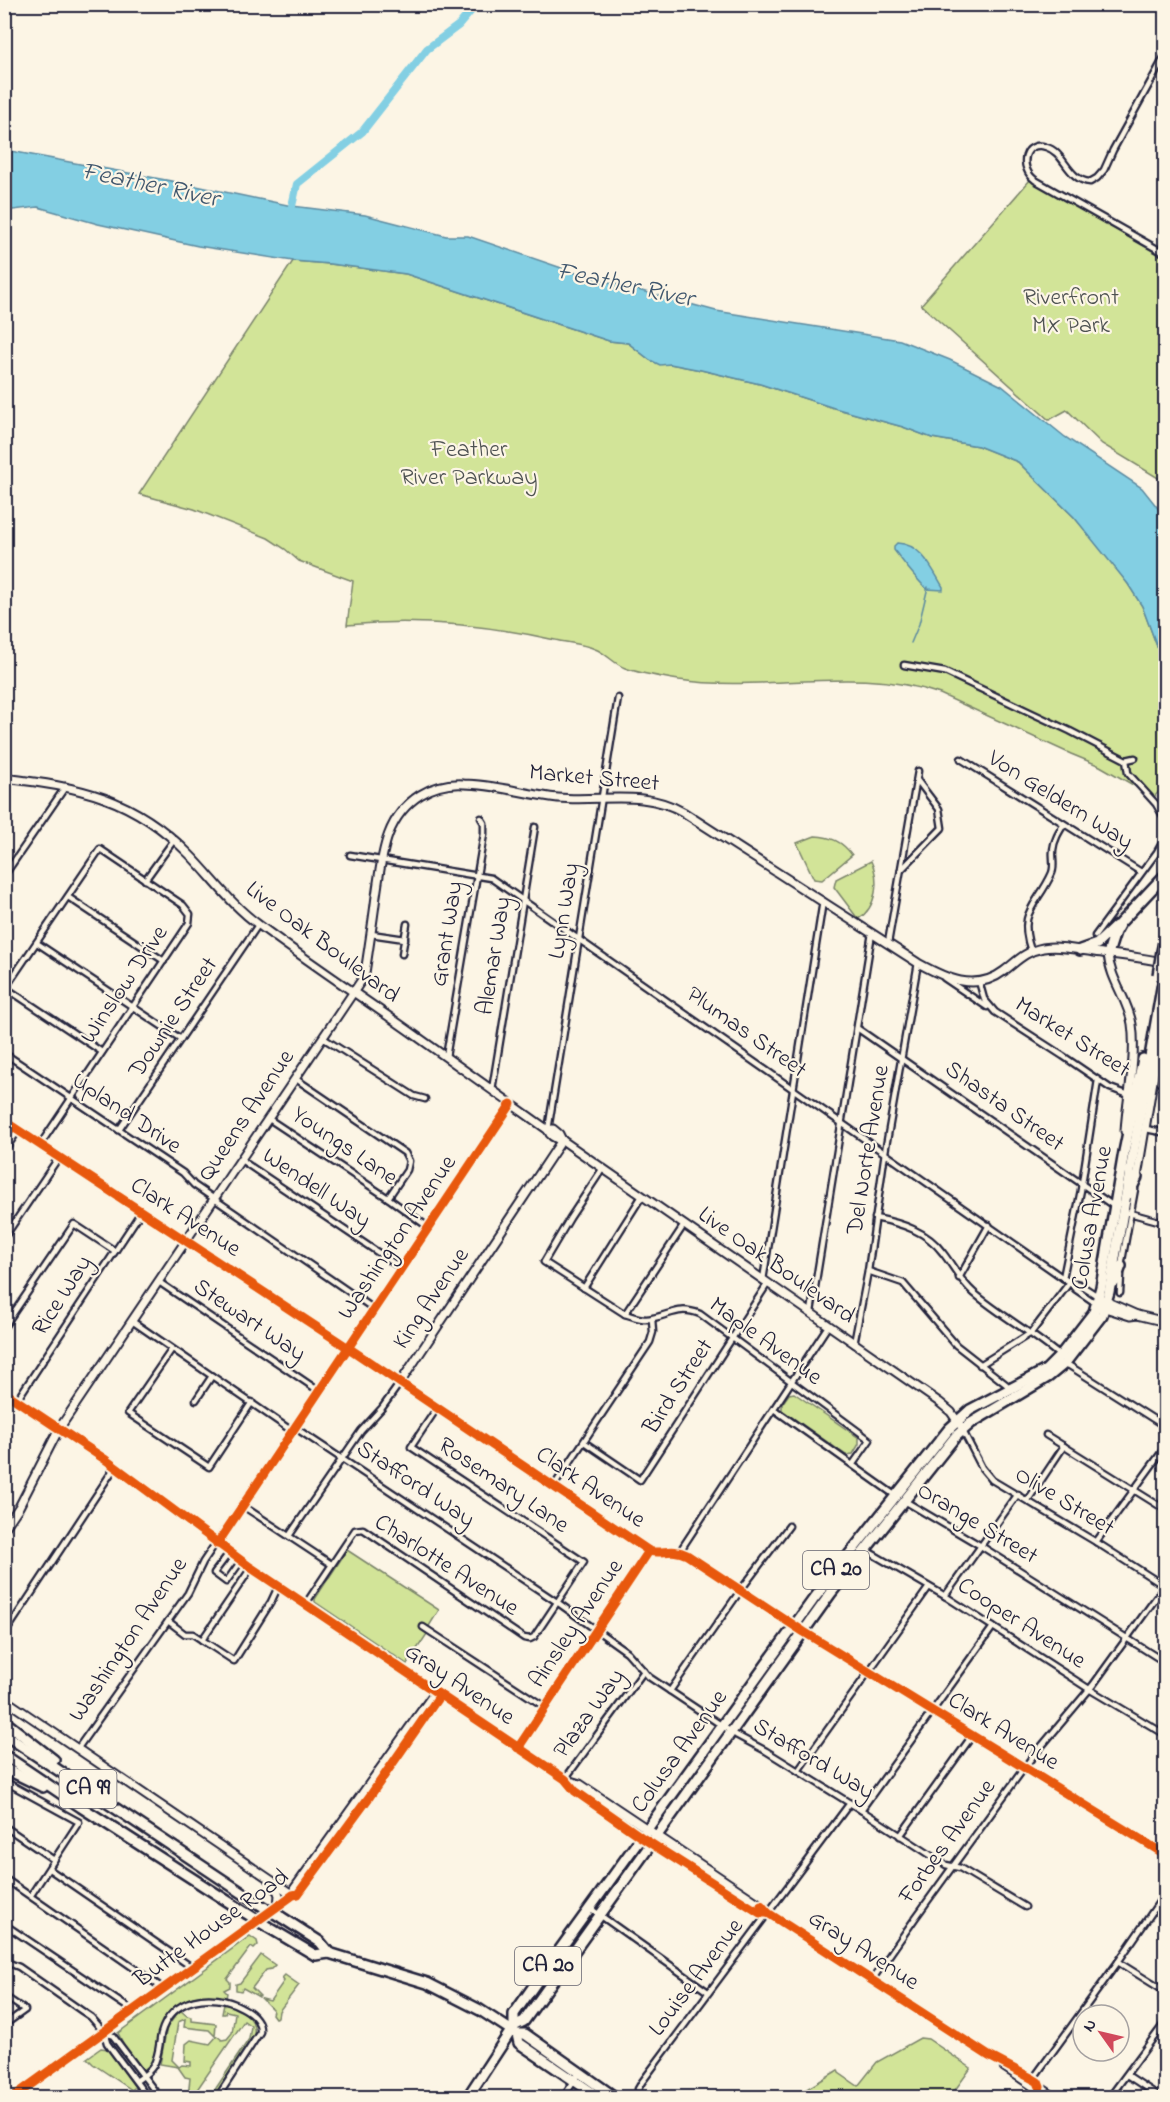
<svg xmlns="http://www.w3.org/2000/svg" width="1170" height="2102" font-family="'Indie Flower',sans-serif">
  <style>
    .green { fill: #d2e498; stroke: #7a836a; stroke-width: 1.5 }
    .water { fill: #83cfe3; stroke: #5c8aa0; stroke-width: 1.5 }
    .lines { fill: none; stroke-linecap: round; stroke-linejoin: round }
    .stream { stroke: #5c8aa0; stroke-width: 1.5 }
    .river { stroke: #83cfe3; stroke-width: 8 }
    .street-casing { stroke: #22223b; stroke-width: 9 }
    .secondary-casing { stroke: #22223b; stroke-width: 11 }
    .highway-casing { stroke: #22223b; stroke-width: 14 }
    .street { stroke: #fcf5e5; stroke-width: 4.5 }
    .secondary { stroke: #fcf5e5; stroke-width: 7 }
    .highway { stroke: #fcf5e5; stroke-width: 9 }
    .rail-casing { stroke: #22223b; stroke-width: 4 }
    .rail { stroke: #fcf5e5; stroke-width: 1.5; stroke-dasharray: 4.5; stroke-linecap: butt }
    .highway-bridge-casing { stroke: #22223b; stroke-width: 14; stroke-linecap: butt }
    .highway-bridge { stroke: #fcf5e5; stroke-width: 9 }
    .cycleway-casing { stroke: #fcf5e5; stroke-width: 13 }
    .cycleway { stroke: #e8590c; stroke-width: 9 }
    .labels { text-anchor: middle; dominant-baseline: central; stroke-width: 4.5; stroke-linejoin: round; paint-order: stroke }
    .shield { fill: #fcf5e5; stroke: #63616e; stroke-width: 1.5 }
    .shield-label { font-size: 22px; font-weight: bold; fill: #22223b }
    .park-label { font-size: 24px; fill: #4e5252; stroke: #fcf5e5 }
    .street-label { font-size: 24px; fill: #22223b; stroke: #fcf5e5 }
    .water-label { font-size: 26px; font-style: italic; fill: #3f566d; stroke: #fcf5e5 }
  </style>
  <rect width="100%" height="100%" fill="#fcf5e5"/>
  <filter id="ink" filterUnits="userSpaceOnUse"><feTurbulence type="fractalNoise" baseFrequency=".0167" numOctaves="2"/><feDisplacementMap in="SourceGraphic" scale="12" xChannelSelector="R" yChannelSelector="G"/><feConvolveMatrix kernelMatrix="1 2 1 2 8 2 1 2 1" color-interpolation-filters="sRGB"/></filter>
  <g filter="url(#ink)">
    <g class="green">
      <path d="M1030 180 1165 258V503L1160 479 1102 444 1067 410 1049 420 921 305Z"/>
      <path d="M293 261 330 264 406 274 609 341 628 343 650 360 660 364H670L701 370 760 384 834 408 903 427 932 438 978 446 1018 462 1074 517 1107 556 1128 584 1142 606 1165 668V785L1154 797 1100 766 1071 754 940 694C856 664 765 693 679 680 662 677 641 674 625 668 614 664 606 653 595 649 583 644 568 643 555 640 488 625 416 618 347 625L353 581 299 561 285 549 268 538 194 509 139 494Z"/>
      <path d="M815 836C831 837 842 841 852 855L822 880 814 879 797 843Z"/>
      <path d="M871 861C880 879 877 908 858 919L834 887 836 879Z"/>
      <path d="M794 1393 859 1438V1444L853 1454 846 1455 782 1410V1404L789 1394Z"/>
      <path d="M347 1550 439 1610 429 1626 427 1634 407 1664 315 1602V1599Z"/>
      <path d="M250 1936 257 1941 258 1945 254 1949 251 1947 227 1979 230 1982V1987L224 1990 227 1993 226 1998C199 1991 169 2000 160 2028 155 2042 158 2063 143 2070L125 2047 118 2033Z"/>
      <path d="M261 1955 275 1965 271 1969 266 1970 252 1988 260 1996 259 1997 243 1988 241 1991 236 1990V1984L240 1983Z"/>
      <path d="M285 1975 299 1985 279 2011 278 2017 275 2018 272 2014 273 2010 262 1999 270 2001 284 1981 282 1978Z"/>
      <path d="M224 2004C239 2007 257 2017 254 2034 252 2048 223 2084 214 2097H210L249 2039 251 2026 244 2021 192 2097H188L190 2078 185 2077 178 2067 160 2064 167 2027 180 2010 187 2016 192 2017V2021L216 2024 215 2036 209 2030 184 2027 185 2019 178 2022 172 2060 179 2067 182 2065 191 2066V2062L185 2061 186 2044 191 2040 210 2044 217 2036 222 2040 227 2039 232 2033 235 2013 226 2011 225 2014H222Z"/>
      <path d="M920 2038 928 2039 971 2068 950 2097 800 2098 797 2095 838 2070 839 2073 858 2086 877 2062Z"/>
      <path d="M101 2048 108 2049 135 2087 132 2090 93 2064 87 2058Z"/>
    </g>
    <g class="water">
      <path d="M5 150 182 183 292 206 365 215 446 236H468L582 275 716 311 900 340 950 360 1002 386 1065 437 1142 488 1165 517V668L1142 606 1128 584 1074 517 1018 462 978 446 932 438 903 427 834 408 760 384 701 370 670 364 660 365 650 360 628 343 609 341 406 274 330 264 293 261 198 246 98 224 38 207 5 211Z"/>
      <path d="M897 543C922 544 932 569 943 587V590L927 589C916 579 903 562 894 550V546Z"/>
    </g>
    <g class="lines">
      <path class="stream" d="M911 643 919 624 928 587"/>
      <path class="river" d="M292 206 297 184 362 132 427 49 459 25 477 4"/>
      <g class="street-casing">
        <g id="street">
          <path d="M1166 54 1113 150 1104 170 1097 178 1090 182C1067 180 1065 152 1046 147 1024 140 1018 167 1035 180L1166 254"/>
          <path d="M904 665 945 672 1070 731 1126 760 1135 758"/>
          <path d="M961 759 1141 872"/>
          <path d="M1126 760 1128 773 1156 804 1166 821"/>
          <path d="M350 855 491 878 1063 1278 1070 1282 1079 1284 1099 1297"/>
          <path d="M901 870 942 828 939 809 917 780"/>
          <path d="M4 876 66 786"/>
          <path d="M145 880 174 840"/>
          <path d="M68 897 164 961"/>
          <path d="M371 934 405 939"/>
          <path d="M1095 936 1157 852 1166 836"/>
          <path d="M37 943 181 1039"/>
          <path d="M888 943 918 771"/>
          <path d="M1031 951C1017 910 1037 907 1052 873 1055 865 1052 858 1053 850 1054 840 1059 832 1064 824"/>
          <path d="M402 954 407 924"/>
          <path d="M944 978 987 1007"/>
          <path d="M979 981 984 999 995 1012 1063 1056 1110 1088 1129 1095"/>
          <path d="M6 988 102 1052"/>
          <path d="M4 990 100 849 183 905 190 914 189 923 40 1145"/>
          <path d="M857 1028 1115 1207"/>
          <path d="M323 1038 414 1096 425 1099"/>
          <path d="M4 1053 183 1173 194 1185 374 1309"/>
          <path d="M446 1057 484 834V823L481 818"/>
          <path d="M296 1079 405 1153 409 1161 407 1170 388 1198"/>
          <path d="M492 1090 535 827"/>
          <path d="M269 1119 388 1198 428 1227"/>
          <path d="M1146 1129 1166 1133"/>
          <path d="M119 1130 258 925"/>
          <path d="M548 1130 618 698"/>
          <path d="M4 1151 18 1131"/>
          <path d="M241 1160 401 1268"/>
          <path d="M603 1168 570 1218 544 1262 625 1314C634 1317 644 1321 653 1318 673 1314 679 1306 700 1314L870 1440 853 1464"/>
          <path d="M1122 1211 1166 1223"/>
          <path d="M875 1218C901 1223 927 1231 943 1253 954 1267 960 1281 974 1293 1001 1316 1033 1333 1060 1356"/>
          <path d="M4 1238 59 1157"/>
          <path d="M1121 1266 1135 1189"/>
          <path d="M868 1271 903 1283 956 1345 1007 1385 1010 1390"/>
          <path d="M959 1278 989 1225"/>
          <path d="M1063 1278 1081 1190 1098 1080"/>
          <path d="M763 1280 823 901"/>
          <path d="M159 1282 319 1391"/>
          <path d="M1070 1282 1075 1289 1097 1304"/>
          <path d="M584 1288 642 1196"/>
          <path d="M1120 1293 1121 1275"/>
          <path d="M811 1312 872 933"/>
          <path d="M625 1314 684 1225"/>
          <path d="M132 1321 292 1431"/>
          <path d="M4 1327 74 1224 115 1251"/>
          <path d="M854 1344 868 1271 885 1152 918 963"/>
          <path d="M172 1349 128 1413 209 1467 252 1402"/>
          <path d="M1065 1363 1166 1427"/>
          <path d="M980 1365 1031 1333 1070 1282"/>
          <path d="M17 1400 141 1212"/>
          <path d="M196 1400 212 1376"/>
          <path d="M775 1410 896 1496"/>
          <path d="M294 1427 557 1602 627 1652 649 1677 736 1735 766 1751 861 1810 946 1865 960 1868 1025 1907"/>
          <path d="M963 1431 982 1468 992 1480 1096 1542 1166 1587"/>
          <path d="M1046 1435 1166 1510"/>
          <path d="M584 1442 640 1480 768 1283"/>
          <path d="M554 1486 650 1342 653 1332 652 1319"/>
          <path d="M903 1500 981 1546 1166 1663"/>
          <path d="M1028 1500 1064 1446"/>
          <path d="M243 1506 331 1564"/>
          <path d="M289 1536 361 1431 382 1408 400 1383"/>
          <path d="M1096 1542 1166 1446"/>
          <path d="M864 1549 945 1596 1089 1689 1166 1735"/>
          <path d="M680 1551 828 1326"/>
          <path d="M229 1553 214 1573 226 1582 241 1561"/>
          <path d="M251 1568 202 1640 234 1661 271 1602 278 1587"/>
          <path d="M945 1596 1018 1494"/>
          <path d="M305 1605 355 1530 363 1529 524 1638 530 1639 534 1637 584 1562 411 1447 437 1408"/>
          <path d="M168 1621 185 1634H193L202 1640"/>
          <path d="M423 1627 545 1707"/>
          <path d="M4 1635 115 1467"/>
          <path d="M670 1691 740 1591 789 1526"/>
          <path d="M78 1748 188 1593 203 1562 511 1104"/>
          <path d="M518 1748 649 1551"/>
          <path d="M798 1771 929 1587"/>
          <path d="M565 1779 644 1671"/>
          <path d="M4 1781 79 1822 31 1895"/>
          <path d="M861 1810 993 1627"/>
          <path d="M4 1826 54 1860"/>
          <path d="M900 1836 972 1736"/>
          <path d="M49 1869 193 1968"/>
          <path d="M4 1878 164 1989"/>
          <path d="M590 1908 708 1992"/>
          <path d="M4 1924 133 2011"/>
          <path d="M4 1961 19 1967 82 2011 91 2017 104 2032 113 2036 160 2098"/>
          <path d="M1118 1962 1166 1992"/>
          <path d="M872 1980 916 1917 1030 1760 1093 1685 1166 1584"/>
          <path d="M4 1996 25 2010 4 2025"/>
          <path d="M104 2032 107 2043 148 2098"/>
          <path d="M1127 2075 1162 2098"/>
          <path d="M1033 2079 1118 1962 1166 1892"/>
          <path d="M136 2081C142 2077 149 2073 153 2066 159 2056 159 2045 161 2034 171 1997 212 1991 241 2007 251 2012 261 2020 260 2032L217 2098"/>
          <path d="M563 2098 580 2072"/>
          <path d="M642 2098 638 2089 642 2082 850 1803"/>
          <path d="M1109 2098 1166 2021"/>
        </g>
      </g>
      <g class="secondary-casing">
        <g id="secondary">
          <path d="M4 778C80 787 133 797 189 854 213 878 231 905 259 925 310 963 363 998 415 1035 459 1066 503 1098 548 1130 550 1136 555 1139 562 1140L939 1402 951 1412 960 1425"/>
          <path d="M1108 954C1110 980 1128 999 1132 1024 1137 1059 1127 1096 1125 1131"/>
          <path d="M4 1121 356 1353 649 1551C663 1555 671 1547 687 1555L804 1632 1166 1855"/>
          <path d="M548 1130 553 1129 559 1134 562 1140"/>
          <path d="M1137 1177 1163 1021 1166 1013"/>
          <path d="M1103 1300 1137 1315 1166 1322"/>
          <path d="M1102 1307 1130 1316 1137 1315"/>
          <path d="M400 1383 562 1140"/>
          <path d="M4 1392 106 1460 250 1567 565 1779 575 1791 641 1837 760 1913H768"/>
          <path d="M4 1529 19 1507 59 1429 361 981 365 973C369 947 373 921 376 896 382 857 384 818 420 795 433 787 448 783 464 784 495 784 527 795 558 798 601 802 644 789 683 812L918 963C945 978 975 993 1004 971 1017 961 1026 951 1043 948 1060 945 1077 950 1094 952 1117 955 1139 957 1162 962"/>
          <path d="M4 1699 293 1895"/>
          <path d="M567 1780 580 1784 764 1907 768 1913 989 2056 1033 2079 1038 2082 1040 2087"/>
          <path d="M274 1883 279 1895 278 1906"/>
          <path d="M293 1895 294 1889 435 1692"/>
          <path d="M1004 2067 1034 2087H1040L1056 2098"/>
          <path d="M12 2098 293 1895 298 1894 370 1796 440 1695"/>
        </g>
      </g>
      <g class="highway-casing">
        <g id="highway">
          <path d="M1080 950 1097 944 1116 926"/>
          <path d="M1162 951 1166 933"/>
          <path d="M1108 954 1115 932 1120 923 1166 874"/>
          <path d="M1129 1194 1137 1177"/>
          <path d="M1115 1282 1121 1266"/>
          <path d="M4 1721 54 1760"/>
          <path d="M4 1734 259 1904"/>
          <path d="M4 1755 81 1807 246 1913"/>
          <path d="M4 1768 43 1787"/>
          <path d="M281 1917 320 1942 329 1953"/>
          <path d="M268 1927 315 1955 329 1953 427 1983 480 2010 517 2034H525L616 2098"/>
          <path d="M514 2026 524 2021 831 1593 955 1437 971 1423 1048 1377 1065 1363 1102 1315 1109 1292 1166 965"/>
          <path d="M514 2026V2014L540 1977 813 1600 949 1429 970 1410 1046 1370 1060 1356 1094 1312 1101 1287 1124 1152 1143 1059"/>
          <path d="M517 2034 519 2043 600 2098"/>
          <path d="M467 2098 514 2026"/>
        </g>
      </g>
      <use href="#street" class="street"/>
      <use href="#secondary" class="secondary"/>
      <use href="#highway" class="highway"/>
      <g class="rail-casing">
        <path id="rail" d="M4 9 8 4"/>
      </g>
      <use href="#rail" class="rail"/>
      <g class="highway-bridge-casing">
        <g id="highway-bridge">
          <path d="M1158 975 1162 951"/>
          <path d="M259 1904 281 1917"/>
          <path d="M246 1913 268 1927"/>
        </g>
      </g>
      <use href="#highway-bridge" class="highway-bridge"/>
      <g class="cycleway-casing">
        <g id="cycleway">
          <path d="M4 1121 356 1353 649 1551C663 1555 671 1547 687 1555L804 1632 1166 1855"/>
          <path d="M4 1392 106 1460 250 1567 565 1779 575 1791 641 1837 760 1913H768"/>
          <path d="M217 1544 511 1104"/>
          <path d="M518 1748 649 1551"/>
          <path d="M761 1905 768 1913 989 2056 1033 2079 1038 2082 1040 2087"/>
          <path d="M12 2098 293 1895 298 1894 370 1796 440 1695"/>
        </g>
      </g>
      <use href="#cycleway" class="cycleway"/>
    </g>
  </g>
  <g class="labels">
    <g class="shield">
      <rect x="803" y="1551" width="66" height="38" rx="4.5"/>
      <rect x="59.5" y="1770" width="57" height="38" rx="4.5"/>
      <rect x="515" y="1947" width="66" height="38" rx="4.5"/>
    </g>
    <g class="shield-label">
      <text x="836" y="1570">CA 20</text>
      <text x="88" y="1789">CA 99</text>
      <text x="548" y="1966">CA 20</text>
    </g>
    <g class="park-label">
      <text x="1071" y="298">Riverfront<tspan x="1071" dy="28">MX Park</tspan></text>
      <text x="469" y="450">Feather<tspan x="469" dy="28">River Parkway</tspan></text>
    </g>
    <g class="street-label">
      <text transform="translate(594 779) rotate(5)">Market Street</text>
      <text transform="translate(1060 801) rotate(32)">Von Geldern Way</text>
      <text transform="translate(565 911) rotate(-81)">Lynn Way</text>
      <text transform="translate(448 934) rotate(-81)">Grant Way</text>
      <text transform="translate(322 943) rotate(37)">Live Oak Boulevard</text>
      <text transform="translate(495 956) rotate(-81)">Alemar Way</text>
      <text transform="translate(125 985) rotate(-56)">Winslow Drive</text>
      <text transform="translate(174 1018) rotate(-56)">Downie Street</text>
      <text transform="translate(746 1033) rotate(35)">Plumas Street</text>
      <text transform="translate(1072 1038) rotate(32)">Market Street</text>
      <text transform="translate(1004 1107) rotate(35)">Shasta Street</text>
      <text transform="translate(126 1114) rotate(34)">Upland Drive</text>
      <text transform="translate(247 1116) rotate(-56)">Queens Avenue</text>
      <text transform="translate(344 1147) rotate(34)">Youngs Lane</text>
      <text transform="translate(869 1150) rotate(-81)">Del Norte Avenue</text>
      <text transform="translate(316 1189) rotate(34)">Wendell Way</text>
      <text transform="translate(185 1218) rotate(33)">Clark Avenue</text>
      <text transform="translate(1093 1218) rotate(-80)">Colusa Avenue</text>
      <text transform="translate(398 1238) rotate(-56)">Washington Avenue</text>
      <text transform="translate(776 1266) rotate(35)">Live Oak Boulevard</text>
      <text transform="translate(63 1296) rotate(-57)">Rice Way</text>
      <text transform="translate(432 1299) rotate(-56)">King Avenue</text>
      <text transform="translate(249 1321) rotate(34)">Stewart Way</text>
      <text transform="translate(765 1342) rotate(36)">Maple Avenue</text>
      <text transform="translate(679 1387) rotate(-57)">Bird Street</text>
      <text transform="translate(415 1485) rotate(34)">Stafford Way</text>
      <text transform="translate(503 1486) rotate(34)">Rosemary Lane</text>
      <text transform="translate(590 1488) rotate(34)">Clark Avenue</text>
      <text transform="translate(1064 1502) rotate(31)">Olive Street</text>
      <text transform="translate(977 1524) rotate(31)">Orange Street</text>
      <text transform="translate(446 1566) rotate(33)">Charlotte Avenue</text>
      <text transform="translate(577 1624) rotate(-56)">Ainsley Avenue</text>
      <text transform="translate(1021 1624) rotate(33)">Cooper Avenue</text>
      <text transform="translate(129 1640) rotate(-56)">Washington Avenue</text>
      <text transform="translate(459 1685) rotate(34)">Gray Avenue</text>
      <text transform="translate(590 1714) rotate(-54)">Plaza Way</text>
      <text transform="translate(1003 1732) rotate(32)">Clark Avenue</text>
      <text transform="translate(680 1752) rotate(-54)">Colusa Avenue</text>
      <text transform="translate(813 1760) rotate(31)">Stafford Way</text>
      <text transform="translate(948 1842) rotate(-54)">Forbes Avenue</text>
      <text transform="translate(212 1929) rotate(-36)">Butte House Road</text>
      <text transform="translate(863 1951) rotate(33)">Gray Avenue</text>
      <text transform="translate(697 1978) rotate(-53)">Louise Avenue</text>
    </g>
    <g class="water-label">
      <text transform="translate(150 186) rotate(12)">Feather River</text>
      <text transform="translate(625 286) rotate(12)">Feather River</text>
    </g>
  </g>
  <rect width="1170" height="2102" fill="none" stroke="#fcf5e5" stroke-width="24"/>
  <rect x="12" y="12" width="1146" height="2078" fill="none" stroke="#22223b" stroke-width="2" filter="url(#ink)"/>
  <g transform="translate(1101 2033) rotate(304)"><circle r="28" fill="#fcf5e5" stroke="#a5a1a1" stroke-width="1.5"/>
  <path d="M0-4.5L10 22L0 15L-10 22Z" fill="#d1495b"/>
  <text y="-9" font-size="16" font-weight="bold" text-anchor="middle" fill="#22223b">N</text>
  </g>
</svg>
